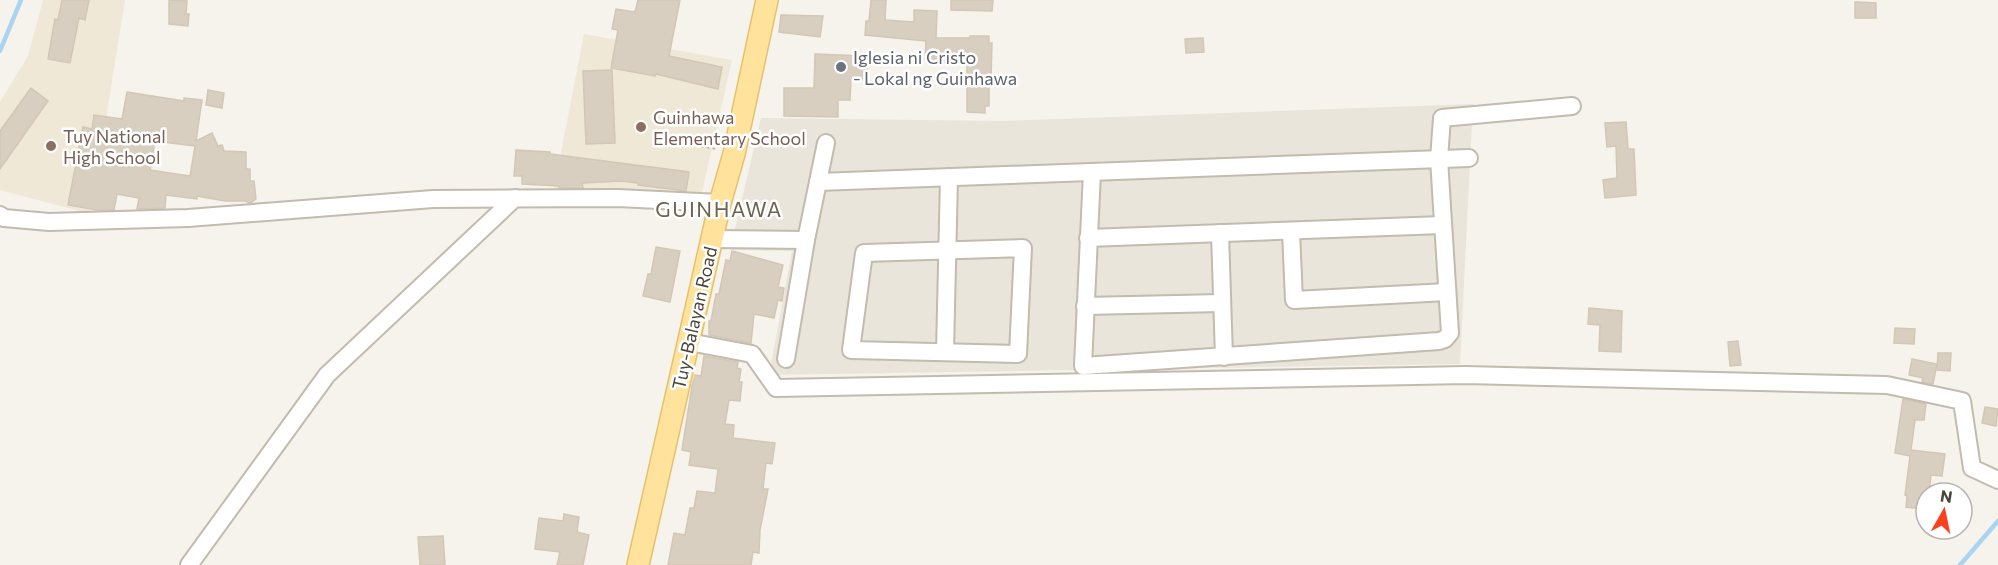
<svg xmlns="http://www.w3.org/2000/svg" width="1998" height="565" font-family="Commissioner,sans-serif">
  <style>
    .residential { fill: #eae5da }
    .education { fill: #efe8d6 }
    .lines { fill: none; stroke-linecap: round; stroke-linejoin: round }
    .stream { stroke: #a9d4f2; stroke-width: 4.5 }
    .building { fill: #d8cfc1; stroke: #d3c7b4; stroke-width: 1.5; fill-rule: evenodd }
    .minor-casing { stroke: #c2bbae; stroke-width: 20 }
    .major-casing { stroke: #e6c16a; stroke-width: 24 }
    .path { stroke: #c4b79f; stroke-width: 2; stroke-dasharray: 3 3; stroke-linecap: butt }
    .minor { stroke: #fff; stroke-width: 16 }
    .major { stroke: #ffe39c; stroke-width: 21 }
    .worship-dot { fill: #6b7280; stroke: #fff; stroke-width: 2 }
    .education-dot { fill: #8d6e63; stroke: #fff; stroke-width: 2 }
    .labels { text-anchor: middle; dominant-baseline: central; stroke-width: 5; stroke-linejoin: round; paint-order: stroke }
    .worship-label { font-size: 18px; fill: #5b616d; stroke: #fff; text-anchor: start }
    .education-label { font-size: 18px; fill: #785e54; stroke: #fff; text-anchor: start }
    .street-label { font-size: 18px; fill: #4b4439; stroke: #fff }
    .quarter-label { font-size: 21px; letter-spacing: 1.5px; fill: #6e6250; stroke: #fff }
  </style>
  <rect width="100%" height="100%" fill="#f6f3ec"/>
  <path class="residential" d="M1473 104 1460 364 769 375 792 251 730 250 761 118 1001 121Z"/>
  <g class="education">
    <path d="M43 0H125L91 214 0 190V102L28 56Z"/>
    <path d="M584 34 732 60 701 196 553 194Z"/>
  </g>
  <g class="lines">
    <g class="stream">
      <path d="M0 51 21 0"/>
      <path d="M1960 565 1998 521"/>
    </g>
  </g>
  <g class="building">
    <path d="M62 0H89L85 20 79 18 70 63 48 59 55 19 58 20Z"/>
    <path d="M169 0 187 1 186 14H189L188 26 169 24Z"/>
    <path d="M638 0H680L669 56 722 67 718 89 656 74 655 76 611 68 618 30 612 29 616 9 635 12Z"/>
    <path d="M871 0H886L885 20 914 22V10L937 11 936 38H970V36H989V43H992L991 78H989V106H985V113L967 112V63H935V59H925L926 41 865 35 866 21H869Z"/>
    <path d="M951 0H993L992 11 951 10Z"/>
    <path d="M1855 2 1876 3V18H1855Z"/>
    <path d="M781 15 823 16 820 37 779 32Z"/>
    <path d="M1203 38 1204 52 1186 53 1185 39Z"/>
    <path d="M815 54 864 56 867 63V80L851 79 850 100H838V117L784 116V88H814Z"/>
    <path d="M612 70 615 143 586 144 583 71Z"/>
    <path d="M31 88 48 101 0 169V131Z"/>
    <path d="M208 90 224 93 222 108 206 105Z"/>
    <path d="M127 92 184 101V98L202 100 196 141 212 133 218 146 222 145 224 151 246 152V169H250V181H254L256 199 252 202 248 203 246 201H225L197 196V199L166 195 165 208 137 209 139 198 117 194 114 210H97L68 205 83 127 92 129 94 115 122 119ZM155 141 195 146 190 176 150 170Z"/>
    <path d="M1626 122 1628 149H1634L1636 195 1605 198 1603 180 1617 178 1616 146 1607 147 1605 123Z"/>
    <path d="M516 150 550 152V154L689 172 686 191 638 185V183L622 181 582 183 583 188H559V186L522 184V176H514Z"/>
    <path d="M656 247 680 251 670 302 643 296 648 274H651Z"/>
    <path d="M732 251 783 265 778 287 784 288 782 301 778 300 774 318 754 314 751 343 709 335V321H711L716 294H719L726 260 730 261Z"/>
    <path d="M1589 308 1622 311 1621 352 1599 351 1600 325 1588 324Z"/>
    <path d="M1895 328 1915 329 1914 344 1894 343Z"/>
    <path d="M1738 341 1741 365 1730 366 1728 342Z"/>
    <path d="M1938 353H1951L1950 371 1937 370Z"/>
    <path d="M704 356 738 362 737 368 741 369 739 382H742L740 401 729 400 725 424 734 425 733 438 775 443 772 464 766 463 763 489H768L760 530 759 553 753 552 751 565H668L674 533 685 535 690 508H694L697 491 715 493 718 469 689 465 691 452 682 450 692 386 695 375 701 376Z"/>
    <path d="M1912 359 1937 364 1933 384 1922 382 1923 378 1909 375Z"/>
    <path d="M1903 399 1926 404 1924 420H1915L1911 450 1945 454 1942 476 1931 475 1929 493H1926V498H1924L1922 509 1906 507 1907 496 1905 495 1910 456 1895 453Z"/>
    <path d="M1985 407 1998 409 1996 426 1982 423Z"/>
    <path d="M564 514 579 517 577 532 589 535 583 565H557L560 552 535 549 539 518 563 521Z"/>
    <path d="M443 536 445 565H420L418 537Z"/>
  </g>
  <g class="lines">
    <g class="minor-casing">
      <g id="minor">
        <path d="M1092 172 1083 366 1439 341 1445 339 1450 333 1439 159 1442 118 1572 106"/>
        <path d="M818 182 1469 158"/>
        <path d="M0 215 4 218 49 222 188 218 433 199 618 198 720 203"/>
        <path d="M1291 231 1294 300 1447 292"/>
        <path d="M1220 233 1224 357"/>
        <path d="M1088 238 1443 225"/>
        <path d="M712 239 806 240 826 143"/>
        <path d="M1023 248 1018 354 851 350 864 253Z"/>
        <path d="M1085 306 1222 303"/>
        <path d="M689 342 752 354 776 388 1466 375 1887 385 1962 401 1972 468 1998 480"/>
        <path d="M945 352 949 177"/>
        <path d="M786 359 806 240"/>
        <path d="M189 565 327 375 515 198"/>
      </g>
    </g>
    <g class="major-casing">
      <path id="major" d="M638 565 720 203 734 154 767 0"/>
    </g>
    <path class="path" d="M671 141 716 149"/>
    <use href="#minor" class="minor"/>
    <use href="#major" class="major"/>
  </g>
  <circle class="worship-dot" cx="841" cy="67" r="6"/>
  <g class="education-dot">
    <circle cx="641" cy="127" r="6"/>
    <circle cx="51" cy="146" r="6"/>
  </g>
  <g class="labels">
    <g class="worship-label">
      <text x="853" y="57">Iglesia ni Cristo<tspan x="853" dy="21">- Lokal ng Guinhawa</tspan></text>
    </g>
    <g class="education-label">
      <text x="653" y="117">Guinhawa<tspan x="653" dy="21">Elementary School</tspan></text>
      <text x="63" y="136">Tuy National<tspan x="63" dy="21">High School</tspan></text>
    </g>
    <g class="street-label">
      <text transform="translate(694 318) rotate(-77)">Tuy-Balayan Road</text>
    </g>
    <g class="quarter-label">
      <text x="719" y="208">GUINHAWA</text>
    </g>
  </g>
  <g transform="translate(1944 511) rotate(9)"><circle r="28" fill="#ffffff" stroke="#b7b4b0" stroke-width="1.5"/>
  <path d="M0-4.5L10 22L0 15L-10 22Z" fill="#fc3f1d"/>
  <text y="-9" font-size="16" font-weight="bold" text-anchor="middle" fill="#4b4439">N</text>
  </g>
</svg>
